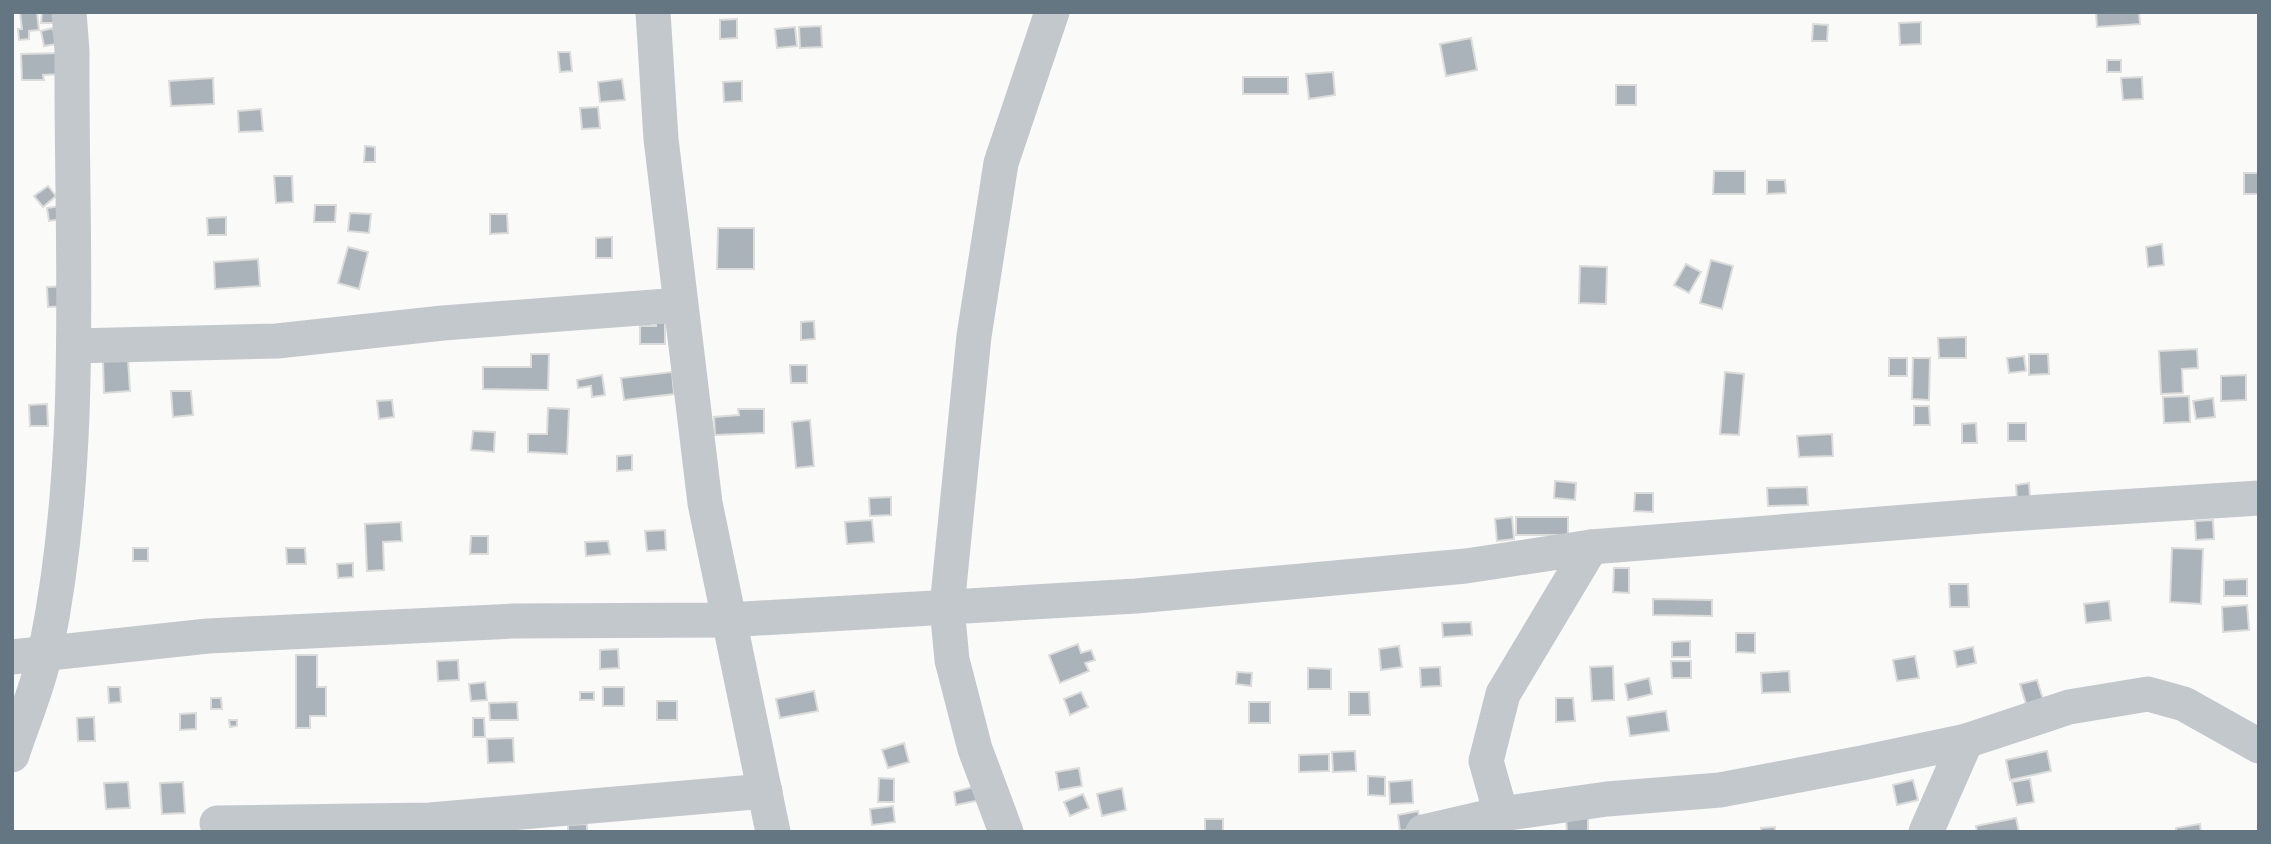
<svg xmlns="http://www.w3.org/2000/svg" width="2271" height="844" font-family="Raleway,sans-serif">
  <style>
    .building { fill: #aab3b9; stroke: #dcdcda; stroke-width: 2 }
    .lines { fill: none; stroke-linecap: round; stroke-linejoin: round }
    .street { stroke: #c3c8cc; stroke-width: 35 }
  </style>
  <rect width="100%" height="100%" fill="#fafaf8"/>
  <g class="building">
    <path d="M37 12 39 30 29 31V39L19 40 18 29H22L20 13Z"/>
    <path d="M42 12H59V23H41Z"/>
    <path d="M2096 12H2139L2140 24 2097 27Z"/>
    <path d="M737 19V38L720 39V20Z"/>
    <path d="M1921 22V44L1900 45 1899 23Z"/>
    <path d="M1813 24 1828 25 1827 41H1812Z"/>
    <path d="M821 26 822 47 800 48 799 27Z"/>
    <path d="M795 27 797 46 777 48 775 29Z"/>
    <path d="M53 28 56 44 44 46 41 31Z"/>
    <path d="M1471 38 1477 70 1446 76 1440 44Z"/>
    <path d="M558 52H570L572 71 560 72Z"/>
    <path d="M63 53 64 74 43 75 44 80H22L21 54Z"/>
    <rect x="2107" y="60" width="14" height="12"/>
    <path d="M1333 72 1335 95 1309 99 1306 74Z"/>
    <rect x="1243" y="77" width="45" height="17"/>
    <path d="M2142 77 2143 99 2123 100 2121 78Z"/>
    <path d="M213 78 214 104 171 106 169 81Z"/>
    <path d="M622 79 625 100 600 102 598 82Z"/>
    <path d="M742 81V101L724 102 723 82Z"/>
    <rect x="1616" y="85" width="20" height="20"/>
    <path d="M598 107 600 128 582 129 580 108Z"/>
    <path d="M261 109 263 131 239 132 238 111Z"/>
    <path d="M365 146 375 147V162H364Z"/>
    <path d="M1714 171H1745V194H1713Z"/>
    <rect x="2244" y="173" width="15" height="21"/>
    <path d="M274 176H292L293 202 276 203Z"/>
    <path d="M1767 180H1785L1786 193 1767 194Z"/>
    <path d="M48 186 56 196 43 207 34 196Z"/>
    <path d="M315 205H336L335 222H314Z"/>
    <path d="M61 206 64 219 49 221 47 208Z"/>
    <path d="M350 213 371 214 369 233 348 231Z"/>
    <path d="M490 214H507L508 233 490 234Z"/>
    <path d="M226 217V235H208L207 218Z"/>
    <path d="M718 228H754V269H717Z"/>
    <path d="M612 237V258H596V238Z"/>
    <path d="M2162 244 2164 265 2148 267 2146 247Z"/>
    <path d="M348 247 368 252 359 289 338 283Z"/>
    <path d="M258 259 260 286 215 289 214 262Z"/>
    <path d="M1711 260 1733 266 1722 309 1700 303Z"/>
    <path d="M1686 264 1701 272 1689 293 1674 285Z"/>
    <path d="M1580 266 1607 267 1606 304 1579 303Z"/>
    <path d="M67 286 69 306 48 307 47 287Z"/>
    <path d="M656 321H665V344H640V326H656Z"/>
    <path d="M814 321 815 339 801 340V322Z"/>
    <path d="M1966 337V358H1939L1938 338Z"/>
    <path d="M2197 349 2198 368 2182 369 2183 393 2161 394 2159 351Z"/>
    <path d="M531 354H549L548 390 483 389V367H531Z"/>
    <path d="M2029 354H2048L2049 374 2029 375Z"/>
    <path d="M2024 356 2026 371 2009 373 2007 358Z"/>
    <rect x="1889" y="358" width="18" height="18"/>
    <path d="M1913 358H1930L1929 400 1912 399Z"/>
    <path d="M128 360 130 391 104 393 103 361Z"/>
    <path d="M790 365H807V383H791Z"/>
    <path d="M672 372 674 394 624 400 621 378Z"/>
    <path d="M1725 372 1744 374 1739 435 1720 434Z"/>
    <path d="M602 375 605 395 592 397 591 386 578 388 577 380Z"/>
    <path d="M2246 375V400L2221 401V376Z"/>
    <path d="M171 391H191L193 415 173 417Z"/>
    <path d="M2189 396 2190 422 2164 423 2163 397Z"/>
    <path d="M2213 398 2215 417 2196 419 2193 401Z"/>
    <path d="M392 400 394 417 379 419 377 401Z"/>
    <path d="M47 404 48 426H30L29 405Z"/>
    <path d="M1914 406H1929L1930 425H1914Z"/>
    <path d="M548 408 569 409 567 454 528 452V434H547Z"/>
    <path d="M738 409H764V433L715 435 714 417 739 415Z"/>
    <path d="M810 420 814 466 796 468 792 422Z"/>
    <path d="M1976 423 1977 443H1962V424Z"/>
    <rect x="2008" y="423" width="18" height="18"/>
    <path d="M473 431 495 432 494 452 471 450Z"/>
    <path d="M1832 434 1833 456 1799 457 1797 436Z"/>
    <path d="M632 455V470L617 471V456Z"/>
    <path d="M1555 481 1576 483 1575 500 1554 498Z"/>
    <path d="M2029 483 2030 497 2017 499 2016 485Z"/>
    <path d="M1807 487 1808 505 1768 506 1767 488Z"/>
    <path d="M1635 493H1653V512L1634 511Z"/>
    <path d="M891 497V515L870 516 869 498Z"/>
    <path d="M1512 517 1514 539 1497 541 1495 519Z"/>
    <rect x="1516" y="517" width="52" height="18"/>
    <path d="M872 520 874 542 847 544 845 522Z"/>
    <path d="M2213 520 2214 539 2196 540 2195 521Z"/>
    <path d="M401 522 402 541 383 542 384 570 367 571 365 524Z"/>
    <path d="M665 530 666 550 647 551 645 531Z"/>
    <path d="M471 536H488V554H470Z"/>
    <path d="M608 541 610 554 586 556 585 542Z"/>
    <rect x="133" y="548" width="15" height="13"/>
    <path d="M286 548H305L306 564H287Z"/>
    <path d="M2172 548 2203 549 2201 604 2170 602Z"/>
    <path d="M353 563V577L338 578 337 564Z"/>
    <path d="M1614 568H1629V593L1613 592Z"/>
    <path d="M2247 579V596H2224V580Z"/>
    <path d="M1949 584H1968L1969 607H1950Z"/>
    <path d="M1653 599 1712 600V616L1653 615Z"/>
    <path d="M2109 601 2111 620 2086 623 2084 604Z"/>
    <path d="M2247 605 2249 630 2223 632 2222 607Z"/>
    <path d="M1471 622 1472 635 1443 637 1442 623Z"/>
    <path d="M1736 633H1755V653L1736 652Z"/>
    <path d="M1690 641V657H1672V642Z"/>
    <path d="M1078 644 1081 653 1091 650 1095 660 1085 663 1089 671 1060 683 1049 655Z"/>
    <path d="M1399 646 1402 667 1381 670 1379 649Z"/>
    <path d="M1973 647 1976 663 1957 667 1954 651Z"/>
    <path d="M618 649 619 668 600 669V650Z"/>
    <path d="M296 655H317V687H326V716H310V728H296Z"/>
    <path d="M1915 656 1919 678 1897 681 1893 660Z"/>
    <path d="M458 660 459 680 438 681 437 661Z"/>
    <path d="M1671 661H1691V678H1672Z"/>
    <path d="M1613 666 1614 700 1592 701 1590 667Z"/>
    <path d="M1440 667 1441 686 1421 687 1420 668Z"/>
    <path d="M1308 668 1331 669V689H1308Z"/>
    <path d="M1789 671 1790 692 1762 693 1761 673Z"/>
    <path d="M1237 672 1252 673 1251 686 1236 684Z"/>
    <path d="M1649 678 1652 694 1628 700 1625 684Z"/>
    <path d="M2037 680 2043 699 2026 704 2020 684Z"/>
    <path d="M485 682 487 700 471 701 469 684Z"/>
    <path d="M108 687H120L121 702 109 703Z"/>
    <rect x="603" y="687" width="21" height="19"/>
    <path d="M814 691 818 711 780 718 776 699Z"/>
    <rect x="580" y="692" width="14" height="8"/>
    <path d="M1081 692 1088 707 1070 715 1064 699Z"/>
    <path d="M1349 692H1369L1370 715H1349Z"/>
    <path d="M211 698H221L222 709H211Z"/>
    <path d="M1556 698H1573L1575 721 1556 722Z"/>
    <rect x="657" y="701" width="20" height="19"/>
    <path d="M517 702 518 720H490L489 703Z"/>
    <rect x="1249" y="702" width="21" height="21"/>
    <path d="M1666 711 1669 731 1630 736 1627 717Z"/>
    <path d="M196 713V729L180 730V714Z"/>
    <path d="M94 717 95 741H78L77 718Z"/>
    <path d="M473 718H484L485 737H473Z"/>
    <path d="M229 720H237V726L230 727Z"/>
    <path d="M513 738 514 762 488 763 487 739Z"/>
    <path d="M904 743 909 762 888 768 882 750Z"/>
    <path d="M1355 751 1356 771 1333 772 1332 752Z"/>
    <path d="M2047 751 2051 771 2010 780 2006 760Z"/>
    <path d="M1329 754V771L1299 772V755Z"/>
    <path d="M1079 768 1082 786 1059 790 1056 772Z"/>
    <path d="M1368 776 1385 777V796L1368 795Z"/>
    <path d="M879 778 894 779V802H878Z"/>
    <path d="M2030 779 2034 802 2017 805 2012 782Z"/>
    <path d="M1412 780 1413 803 1390 804 1389 782Z"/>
    <path d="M1913 780 1918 800 1897 805 1893 785Z"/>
    <path d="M128 782 130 808 106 809 104 783Z"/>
    <path d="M183 782 185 813 162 814 160 783Z"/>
    <path d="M977 786 980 800 956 805 954 792Z"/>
    <path d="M1122 788 1126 810 1102 816 1097 794Z"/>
    <path d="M1083 794 1089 808 1070 816 1064 802Z"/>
    <path d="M893 806 895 822 872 825 870 809Z"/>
    <path d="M1418 811 1421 827 1400 831 1398 815Z"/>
    <path d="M1588 816V832H1567L1566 818Z"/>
    <path d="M2016 818 2019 832H1977L1976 826Z"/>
    <rect x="1205" y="819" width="18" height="13"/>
    <path d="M587 824V832H568V825Z"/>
    <path d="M2200 824 2201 832H2176V828Z"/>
    <path d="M1775 827V832H1761V828Z"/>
  </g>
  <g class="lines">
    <g class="street">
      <path d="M653 12 661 139 705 503 773 832"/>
      <path d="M74 346 277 341 443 323 680 305"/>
      <path d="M12 657 208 636 513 621 727 620 1136 596 1466 566 1591 547 1994 515 2259 498"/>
      <path d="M12 755C23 721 39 685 46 649 86 453 71 250 72 51L69 12"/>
      <path d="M1501 814 1486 761 1503 694 1591 547"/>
      <path d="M217 823 430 820 765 791"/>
      <path d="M1006 832 975 749 952 660 947 607 974 336 1001 163 1052 12"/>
      <path d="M1423 832 1501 814 1607 799 1720 790 1862 763 1966 741 2069 707 2148 694 2184 704 2259 746"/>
      <path d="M1926 832 1966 741"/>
    </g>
  </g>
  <rect width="2271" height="844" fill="none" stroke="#657683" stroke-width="28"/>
</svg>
